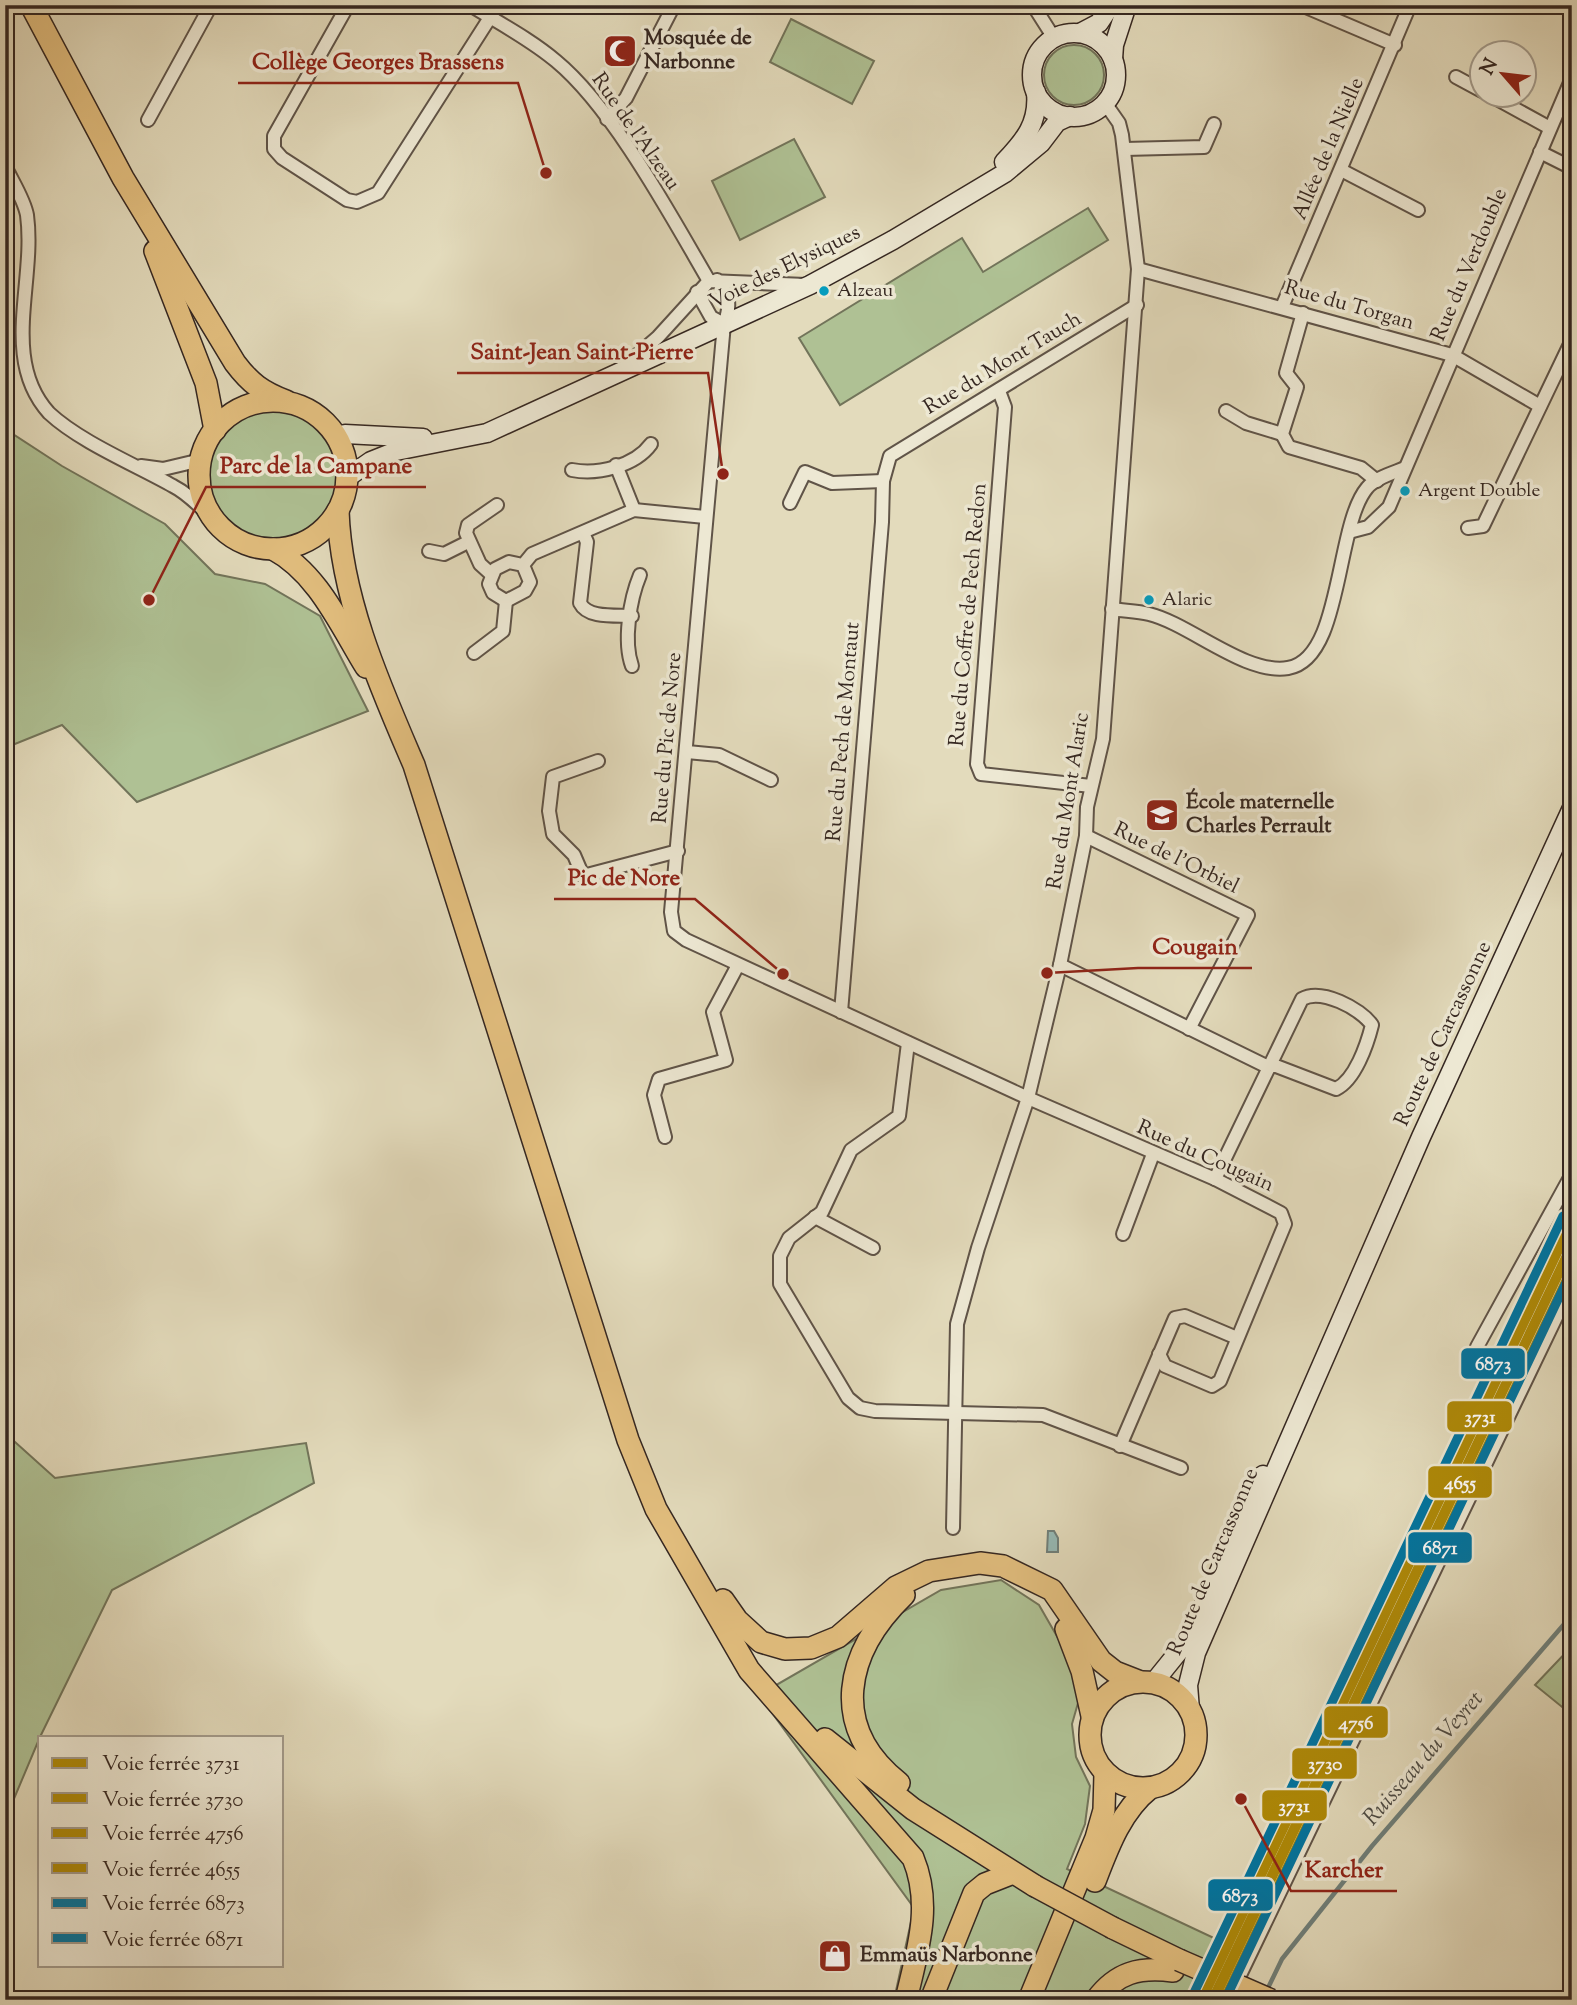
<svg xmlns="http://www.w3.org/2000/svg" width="1577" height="2005" font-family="'Sorts Mill Goudy',serif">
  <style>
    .green { fill: #afc194; stroke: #72745a; stroke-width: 2 }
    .water { fill: #96bab6; stroke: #6f7f7a; stroke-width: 2 }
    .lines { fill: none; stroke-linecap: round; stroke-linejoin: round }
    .stream { stroke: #6f7f7a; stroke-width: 4.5 }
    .street-casing { stroke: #605448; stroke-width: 16 }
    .secondary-casing { stroke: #352721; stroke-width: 21 }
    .primary-casing { stroke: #352721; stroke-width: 24 }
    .street { stroke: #ede8d3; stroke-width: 12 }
    .secondary { stroke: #ede8d3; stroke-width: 18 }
    .primary { stroke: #e2be7e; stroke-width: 21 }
    .primary-bridge-casing { stroke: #352721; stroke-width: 24; stroke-linecap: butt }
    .primary-bridge { stroke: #e2be7e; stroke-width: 21 }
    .rail-1-casing { stroke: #ede8d3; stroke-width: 14 }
    .rail-2-casing { stroke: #ede8d3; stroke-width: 14 }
    .rail-3-casing { stroke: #ede8d3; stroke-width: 14 }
    .rail-4-casing { stroke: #ede8d3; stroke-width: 14 }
    .rail-5-casing { stroke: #ede8d3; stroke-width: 14 }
    .rail-6-casing { stroke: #ede8d3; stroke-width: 14 }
    .rail-1 { stroke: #af8a08; stroke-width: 9 }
    .rail-2 { stroke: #af8a08; stroke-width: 9 }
    .rail-3 { stroke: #af8a08; stroke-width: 9 }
    .rail-4 { stroke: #af8a08; stroke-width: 9 }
    .rail-5 { stroke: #0075a1; stroke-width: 9 }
    .rail-6 { stroke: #0075a1; stroke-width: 9 }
    .bus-dot { fill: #059cbd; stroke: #ede8d3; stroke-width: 2.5 }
    .labels { text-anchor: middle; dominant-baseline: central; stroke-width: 7; stroke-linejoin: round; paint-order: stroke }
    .bus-label { font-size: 19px; fill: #352721; stroke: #ede8d3; text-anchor: start }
    .poi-label { font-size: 21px; font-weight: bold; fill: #352721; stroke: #ede8d3; text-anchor: start }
    .street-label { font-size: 21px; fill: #352721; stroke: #ede8d3 }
    .water-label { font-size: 23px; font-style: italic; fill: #4d4c46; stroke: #ede8d3 }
    .leader { fill: none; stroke: #8f2418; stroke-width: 2.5 }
    .callout-dot { fill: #8f2418; stroke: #ede8d3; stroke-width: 2.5 }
    .callout-label { font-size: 23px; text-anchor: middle; font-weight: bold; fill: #8f2418; stroke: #ede8d3; stroke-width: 7; stroke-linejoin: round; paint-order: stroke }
    .line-badge { stroke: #ede8d3; stroke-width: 2.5 }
    .badge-label { font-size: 19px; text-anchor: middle; font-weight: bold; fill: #fff }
  </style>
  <rect width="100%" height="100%" fill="#e3dbbc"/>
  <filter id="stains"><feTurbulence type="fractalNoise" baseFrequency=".00286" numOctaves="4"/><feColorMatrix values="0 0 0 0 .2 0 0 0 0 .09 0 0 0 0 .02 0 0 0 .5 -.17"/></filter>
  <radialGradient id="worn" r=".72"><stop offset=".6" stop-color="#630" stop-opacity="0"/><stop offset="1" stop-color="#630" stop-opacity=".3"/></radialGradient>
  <g class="green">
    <path d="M791 19 874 61 852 104 770 62Z"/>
    <circle cx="1074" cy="75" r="30"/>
    <path d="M794 139 825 197 740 240 712 181Z"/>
    <path d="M1088 208 1108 240 840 405 799 338 962 238 983 272Z"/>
    <circle cx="273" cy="475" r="65"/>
    <path d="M5 410 13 434 62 466 165 524 215 574 265 584 320 616 368 711 137 802 62 725 5 748Z"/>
    <path d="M5 1433 55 1478 306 1443 314 1483 112 1590 40 1737 5 1820Z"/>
    <path d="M1001 1580 1039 1605 1066 1652 1082 1689 1072 1724 1076 1757 1090 1786 1085 1824 1067 1869 1216 1939 1187 2000H894L914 1908 759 1695 941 1590Z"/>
    <path d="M1572 1646V1715L1535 1685Z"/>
  </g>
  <path class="water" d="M1048 1531H1054L1058 1538V1552H1047Z"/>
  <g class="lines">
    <path class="stream" d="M1267 1990 1282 1959 1372 1846 1572 1615"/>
    <g class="street-casing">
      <g id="street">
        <path d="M348 5 274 136V149L282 158 347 200 357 202 378 193 498 5"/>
        <path d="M470 5C499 23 530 39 556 61 613 108 671 216 709 281"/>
        <path d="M1033 5 1054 38"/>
        <path d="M1301 5 1395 45"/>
        <path d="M1456 77 1482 91"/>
        <path d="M1488 94 1550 128"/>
        <path d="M607 119 626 98 674 5"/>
        <path d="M148 120 211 5"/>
        <path d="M1125 149 1204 147 1214 124"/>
        <path d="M1540 152 1572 168"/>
        <path d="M5 166C12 181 24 199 27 215 36 282 0 359 49 413 80 442 136 465 173 486 189 494 201 508 214 520"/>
        <path d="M1341 170 1418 210"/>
        <path d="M1138 269 1452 355 1540 406"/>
        <path d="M717 280C730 295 731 306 724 324L671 912 674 931 686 940 1028 1098 1215 1179 1281 1213 1285 1224 1220 1381 1212 1386 1165 1366 1159 1354"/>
        <path d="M697 292 711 317 724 324"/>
        <path d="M1282 307 1410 5"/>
        <path d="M1303 313 1286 373 1297 387 1282 434 1289 447 1361 468 1377 481"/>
        <path d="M628 363 658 337 709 281 806 285"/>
        <path d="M999 391 1005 407 977 764 981 774 1091 786"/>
        <path d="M1226 411 1246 423 1282 434"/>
        <path d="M616 465 634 510"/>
        <path d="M141 466 163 469 201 460"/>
        <path d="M572 470C598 475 635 466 651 444"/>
        <path d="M790 503 805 472 832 483 883 481"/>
        <path d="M1468 528 1483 526 1572 340"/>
        <path d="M1349 532 1368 527 1389 507 1572 78"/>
        <path d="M583 533 587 542 580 603C588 619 616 615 632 616"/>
        <path d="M429 551 444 554 468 542"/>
        <path d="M523 565 509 562 495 569 489 584 493 593 506 601 525 591 530 582 523 565 532 554 634 510 705 517"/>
        <path d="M491 574 480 564 466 533 468 525 497 505"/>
        <path d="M1112 609C1124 611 1137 611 1149 614 1190 624 1245 675 1288 668 1343 659 1335 526 1367 488 1375 478 1393 473 1405 468"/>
        <path d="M474 653 503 631 506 601"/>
        <path d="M632 666C623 641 630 599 640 575"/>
        <path d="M687 752 719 755 771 780"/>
        <path d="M598 761 553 777 549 811 553 834 574 855 583 876 678 851"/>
        <path d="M1086 836 1248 915 1189 1029"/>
        <path d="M1060 965 1264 1065 1276 1066 1336 1089C1355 1080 1367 1045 1372 1025 1360 1008 1321 988 1302 999L1215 1179"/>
        <path d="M841 1012 882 522 883 481 890 456 1137 305"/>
        <path d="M908 1043 899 1116 851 1150 822 1212 789 1238 780 1256V1284L848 1398 860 1408 875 1411 1043 1415 1181 1468"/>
        <path d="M665 1137 654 1095 659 1079 726 1060 713 1012 738 965"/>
        <path d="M815 1217 873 1248"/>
        <path d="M1123 1234 1153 1154"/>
        <path d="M1477 1347 1572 1174"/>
        <path d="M1120 1446 1175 1318 1185 1316 1237 1338"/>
        <path d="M953 1528 957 1324 978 1248 1028 1098 1060 965 1086 836 1087 807 1103 739 1138 269 1122 135 1119 123 1105 103"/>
        <path d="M1228 2000 1572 1284"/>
      </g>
    </g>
    <g class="secondary-casing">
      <g id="secondary">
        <path d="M1080 33 1099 23 1111 5"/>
        <circle cx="1074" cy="75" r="42"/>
        <path d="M1113 59 1114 45 1127 5"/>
        <path d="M1004 162C1025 140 1039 123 1036 92"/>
        <path d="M337 437 345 434 423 438"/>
        <path d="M348 477 371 461 396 451 487 433 810 285 893 240 1005 173 1041 143 1057 122 1070 116"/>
        <path d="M1154 1682 1188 1640 1263 1475"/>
        <path d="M1190 1710 1188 1685 1196 1653 1421 1137 1572 808"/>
      </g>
    </g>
    <g class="primary-casing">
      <g id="primary">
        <path d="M31 5 123 178 235 363C250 383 262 392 286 401"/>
        <path d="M155 251 206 383 215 430"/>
        <circle cx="273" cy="475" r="74"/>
        <path d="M338 511C341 599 380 686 414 765L628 1440 656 1509 749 1670 913 1858C933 1906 917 1952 906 2000"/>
        <path d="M273 549C318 573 340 625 366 667"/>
        <path d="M723 1600 737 1620 761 1642 785 1649 811 1648 838 1637 896 1587 929 1571 980 1563 1003 1566 1052 1590 1101 1661 1115 1672 1138 1681"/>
        <path d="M1066 1629 1082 1671 1092 1716"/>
        <circle cx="1143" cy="1735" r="53"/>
        <path d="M825 1739 913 1809 1035 1886"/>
        <path d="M899 1783C828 1727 845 1652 904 1595"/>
        <path d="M1095 1881C1108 1847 1121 1811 1150 1788"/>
        <path d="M1113 1928 1179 1960"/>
        <path d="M931 2000 974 1893 985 1884 1013 1873"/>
        <path d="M1029 2000 1096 1838 1104 1810 1105 1774"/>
        <path d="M1096 2000C1117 1972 1139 1967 1173 1971"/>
      </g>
    </g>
    <use href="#street" class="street"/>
    <use href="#secondary" class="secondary"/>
    <use href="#primary" class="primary"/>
    <g class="primary-bridge-casing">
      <g id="primary-bridge">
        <path d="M1035 1886 1113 1928"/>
        <path d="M1179 1960 1271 2000"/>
      </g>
    </g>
    <use href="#primary-bridge" class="primary-bridge"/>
    <g class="rail-1-casing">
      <path id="rail-1" d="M1202 2000 1572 1222"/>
    </g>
    <g class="rail-2-casing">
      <path id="rail-2" d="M1212 2000 1572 1244"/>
    </g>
    <g class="rail-3-casing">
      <path id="rail-3" d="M1224 2000 1572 1268"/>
    </g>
    <g class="rail-4-casing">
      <path id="rail-4" d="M1214 2000 1572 1246"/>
    </g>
    <g class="rail-5-casing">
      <path id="rail-5" d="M1193 1995 1563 1216"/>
    </g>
    <g class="rail-6-casing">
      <path id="rail-6" d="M1225 2000 1572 1270"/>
    </g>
    <use href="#rail-1" class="rail-1"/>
    <use href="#rail-2" class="rail-2"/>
    <use href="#rail-3" class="rail-3"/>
    <use href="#rail-4" class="rail-4"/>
    <use href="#rail-5" class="rail-5"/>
    <use href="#rail-6" class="rail-6"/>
  </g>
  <defs>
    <g id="mosque-square" transform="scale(1.75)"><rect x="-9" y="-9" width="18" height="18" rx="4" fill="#8f2418" stroke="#ede8d3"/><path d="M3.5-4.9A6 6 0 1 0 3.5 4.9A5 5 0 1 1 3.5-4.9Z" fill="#fff"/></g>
    <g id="school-square" transform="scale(1.75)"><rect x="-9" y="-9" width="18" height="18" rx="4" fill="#8f2418" stroke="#ede8d3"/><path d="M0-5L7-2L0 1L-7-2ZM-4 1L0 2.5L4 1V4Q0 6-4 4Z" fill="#fff"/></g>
    <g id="shop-square" transform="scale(1.75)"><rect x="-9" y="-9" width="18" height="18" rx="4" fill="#8f2418" stroke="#ede8d3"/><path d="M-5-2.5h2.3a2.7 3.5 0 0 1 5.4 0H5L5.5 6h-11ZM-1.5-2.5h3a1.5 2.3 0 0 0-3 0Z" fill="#fff"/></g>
  </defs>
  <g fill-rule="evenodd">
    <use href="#mosque-square" x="620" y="51"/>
    <use href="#school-square" x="1162" y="815"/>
    <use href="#shop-square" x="835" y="1956"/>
  </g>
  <g class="bus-dot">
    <circle cx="824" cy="291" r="6"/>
    <circle cx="1405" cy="491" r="6"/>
    <circle cx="1149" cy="600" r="6"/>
  </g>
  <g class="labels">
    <g class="bus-label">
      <text x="837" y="291">Alzeau</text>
      <text x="1418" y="491">Argent Double</text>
      <text x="1162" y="600">Alaric</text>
    </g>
    <g class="poi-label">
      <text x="644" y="39">Mosquée de<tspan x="644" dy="24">Narbonne</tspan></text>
      <text x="1186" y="803">École maternelle<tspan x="1186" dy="24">Charles Perrault</tspan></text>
      <text x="860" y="1956">Emmaüs Narbonne</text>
    </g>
    <g class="street-label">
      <text transform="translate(635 132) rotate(55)">Rue de l'Alzeau</text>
      <text transform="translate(1329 149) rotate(-67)">Allée de la Nielle</text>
      <text transform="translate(1470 265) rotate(-67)">Rue du Verdouble</text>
      <text transform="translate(785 268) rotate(-26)">Voie des Elysiques</text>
      <text transform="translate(1349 306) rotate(16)">Rue du Torgan</text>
      <text transform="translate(1003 364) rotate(-31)">Rue du Mont Tauch</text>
      <text transform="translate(969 615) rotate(-85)">Rue du Coffre de Pech Redon</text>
      <text transform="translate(844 732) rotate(-85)">Rue du Pech de Montaut</text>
      <text transform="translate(668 738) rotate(-85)">Rue du Pic de Nore</text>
      <text transform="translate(1069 801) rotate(-81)">Rue du Mont Alaric</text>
      <text transform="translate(1176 859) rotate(26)">Rue de l'Orbiel</text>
      <text transform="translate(1444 1034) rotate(-65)">Route de Carcassonne</text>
      <text transform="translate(1205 1157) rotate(24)">Rue du Cougain</text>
      <text transform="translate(1214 1562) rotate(-67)">Route de Carcassonne</text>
    </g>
    <g class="water-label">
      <text transform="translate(1424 1759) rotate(-49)">Ruisseau du Veyret</text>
    </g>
  </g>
  <path class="leader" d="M546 173L518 83H238M723 474L708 373H457M149 600L206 487H426M783 974L695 899H554M1047 973L1138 968H1252M1241 1799L1291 1891H1397"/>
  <g class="callout-dot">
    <circle cx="546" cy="173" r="7"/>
    <circle cx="723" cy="474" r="7"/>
    <circle cx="149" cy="600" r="7"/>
    <circle cx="783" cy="974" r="7"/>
    <circle cx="1047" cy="973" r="7"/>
    <circle cx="1241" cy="1799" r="7"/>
  </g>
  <g class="callout-label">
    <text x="378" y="69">Collège Georges Brassens</text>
    <text x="582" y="359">Saint-Jean Saint-Pierre</text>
    <text x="316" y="473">Parc de la Campane</text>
    <text x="624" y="885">Pic de Nore</text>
    <text x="1195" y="954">Cougain</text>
    <text x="1344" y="1877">Karcher</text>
  </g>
  <g class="line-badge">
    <rect x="1460" y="1347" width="66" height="33" rx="7" fill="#0075a1"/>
    <rect x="1446" y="1400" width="67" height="33" rx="7" fill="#af8a08"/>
    <rect x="1427" y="1465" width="66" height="34" rx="7" fill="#af8a08"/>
    <rect x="1407" y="1531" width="66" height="33" rx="7" fill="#0075a1"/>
    <rect x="1323" y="1705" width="66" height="34" rx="7" fill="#af8a08"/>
    <rect x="1291" y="1747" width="67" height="33" rx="7" fill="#af8a08"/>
    <rect x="1261" y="1789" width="67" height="33" rx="7" fill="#af8a08"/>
    <rect x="1207" y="1878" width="67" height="34" rx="7" fill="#0075a1"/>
  </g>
  <g class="badge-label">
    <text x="1493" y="1370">6873</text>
    <text x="1480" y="1423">3731</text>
    <text x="1460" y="1489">4655</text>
    <text x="1440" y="1554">6871</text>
    <text x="1356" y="1729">4756</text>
    <text x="1325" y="1770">3730</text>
    <text x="1294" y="1812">3731</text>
    <text x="1240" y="1902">6873</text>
  </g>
  <rect width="1577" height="2005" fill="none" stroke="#e3dbbc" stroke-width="28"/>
  <rect x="7" y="7" width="1563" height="1991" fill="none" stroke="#352721" stroke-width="3.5"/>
  <rect x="14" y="14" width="1549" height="1977" fill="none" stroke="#352721" stroke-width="2"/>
  <rect x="38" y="1736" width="245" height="231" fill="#ede8d3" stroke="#a39b8c" stroke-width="2"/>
  <rect x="52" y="1758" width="35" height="10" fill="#af8a08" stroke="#a39b8c" stroke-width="2"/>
  <text x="102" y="1770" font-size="21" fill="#352721">Voie ferrée 3731</text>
  <rect x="52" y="1793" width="35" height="10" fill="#af8a08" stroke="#a39b8c" stroke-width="2"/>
  <text x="102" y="1806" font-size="21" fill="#352721">Voie ferrée 3730</text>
  <rect x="52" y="1828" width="35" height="10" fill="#af8a08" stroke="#a39b8c" stroke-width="2"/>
  <text x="102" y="1840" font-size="21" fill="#352721">Voie ferrée 4756</text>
  <rect x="52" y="1863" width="35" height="10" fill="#af8a08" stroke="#a39b8c" stroke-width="2"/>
  <text x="102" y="1876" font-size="21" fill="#352721">Voie ferrée 4655</text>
  <rect x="52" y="1898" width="35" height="10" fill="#0075a1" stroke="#a39b8c" stroke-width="2"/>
  <text x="102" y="1910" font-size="21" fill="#352721">Voie ferrée 6873</text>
  <rect x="52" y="1933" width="35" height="10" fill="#0075a1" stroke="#a39b8c" stroke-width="2"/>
  <text x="102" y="1946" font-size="21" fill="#352721">Voie ferrée 6871</text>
  <g transform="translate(1503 74) rotate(298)"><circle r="33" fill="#ede8d3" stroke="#a39b8c" stroke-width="2"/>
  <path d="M0-5L12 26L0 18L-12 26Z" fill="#8f2418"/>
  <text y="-10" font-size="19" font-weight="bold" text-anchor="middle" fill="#352721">N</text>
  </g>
  <rect width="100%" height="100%" filter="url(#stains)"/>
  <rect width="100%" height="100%" fill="url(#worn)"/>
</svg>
